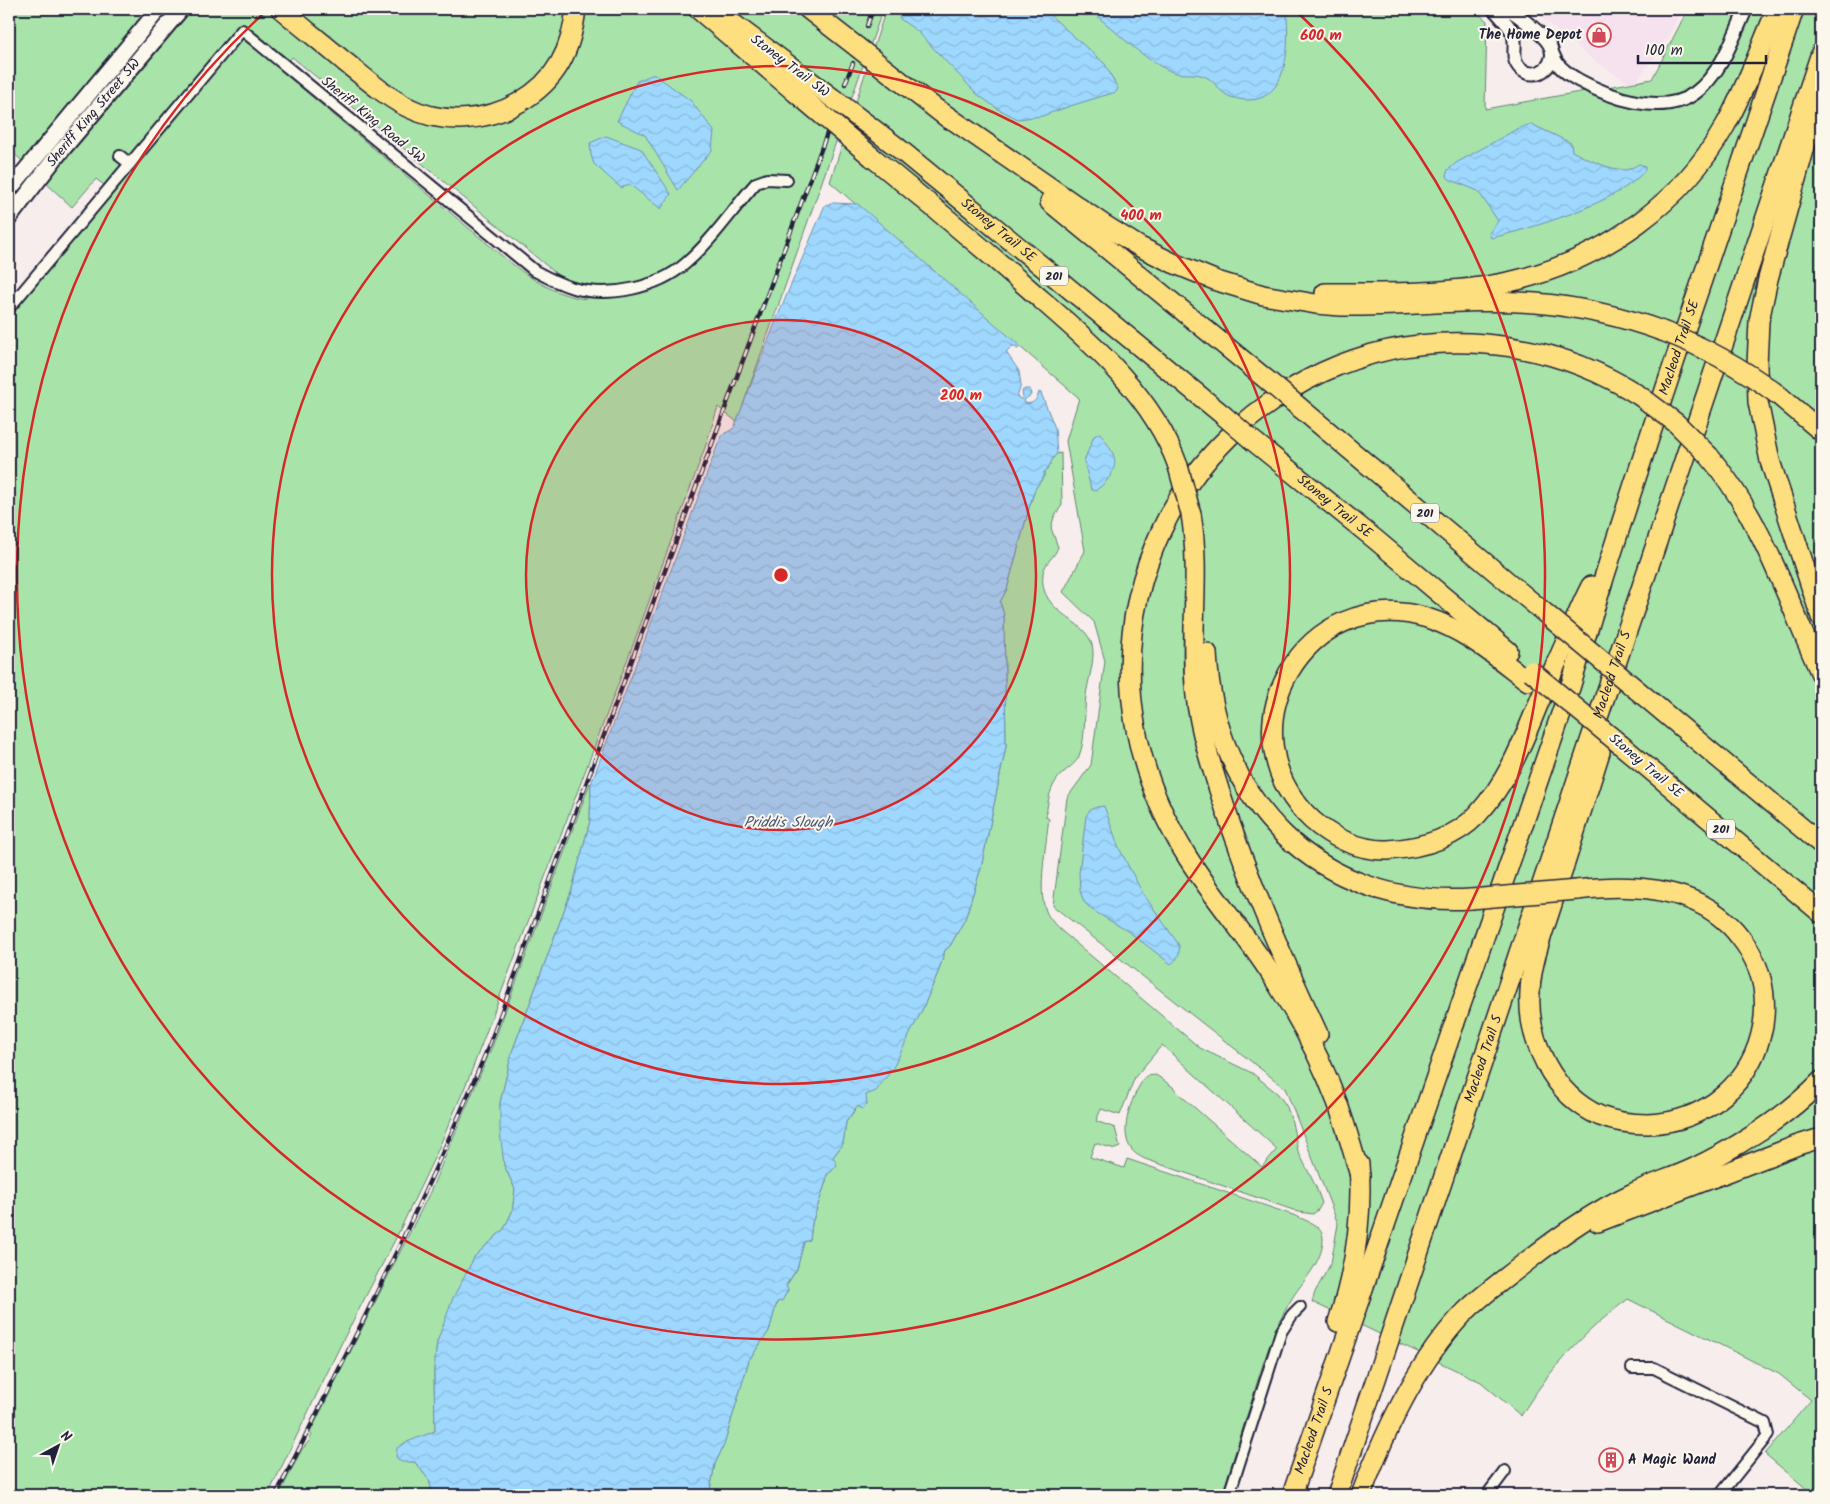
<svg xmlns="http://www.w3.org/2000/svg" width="1830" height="1504" font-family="Kalam,sans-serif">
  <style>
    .built { fill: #f5e2ee }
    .green { fill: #a8e4aa; stroke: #658372; fill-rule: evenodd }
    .water { fill: url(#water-waves); stroke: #6d8fb1 }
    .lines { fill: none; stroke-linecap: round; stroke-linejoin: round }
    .minor-casing { stroke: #22223b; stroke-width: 14 }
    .tertiary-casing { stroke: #22223b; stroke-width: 16 }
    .secondary-casing { stroke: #22223b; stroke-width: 19 }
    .motorway-casing { stroke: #22223b; stroke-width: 22 }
    .minor { stroke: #fbf7ec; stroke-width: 10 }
    .tertiary { stroke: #fbf7ec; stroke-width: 12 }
    .secondary { stroke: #fbf7ec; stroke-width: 15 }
    .motorway { stroke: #fedf80; stroke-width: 19 }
    .rail-casing { stroke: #22223b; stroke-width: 4.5 }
    .rail { stroke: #fbf7ec; stroke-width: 2.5; stroke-dasharray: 8; stroke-linecap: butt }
    .motorway-bridge-casing { stroke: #22223b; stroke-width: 22; stroke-linecap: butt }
    .motorway-bridge { stroke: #fedf80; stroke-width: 19 }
    .ring { fill: none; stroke: #d62828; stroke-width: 2.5 }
    .labels { text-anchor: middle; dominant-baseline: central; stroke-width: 4; stroke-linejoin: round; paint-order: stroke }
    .shield { fill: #fbf7ec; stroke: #636270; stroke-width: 1 }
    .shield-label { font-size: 12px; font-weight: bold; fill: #22223b }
    .poi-label { font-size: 14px; font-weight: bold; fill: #22223b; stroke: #fbf7ec; text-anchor: end }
    .street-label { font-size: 14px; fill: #22223b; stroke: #fbf7ec }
    .water-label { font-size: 15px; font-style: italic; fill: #485976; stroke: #fbf7ec }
    .centre { fill: #d62828; stroke: #fbf7ec; stroke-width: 2.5 }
    .ring-label { font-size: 15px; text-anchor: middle; font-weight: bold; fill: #d62828; stroke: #fbf7ec; stroke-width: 4; stroke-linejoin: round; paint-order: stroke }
  </style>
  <defs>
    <pattern id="water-waves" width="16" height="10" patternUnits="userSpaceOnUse" patternTransform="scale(1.25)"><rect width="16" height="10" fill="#9fd8ff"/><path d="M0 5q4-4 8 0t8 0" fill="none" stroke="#89b9db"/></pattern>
  </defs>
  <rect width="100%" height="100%" fill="#f8eded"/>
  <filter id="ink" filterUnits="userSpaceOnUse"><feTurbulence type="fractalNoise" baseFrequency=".02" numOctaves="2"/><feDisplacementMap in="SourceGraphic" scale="10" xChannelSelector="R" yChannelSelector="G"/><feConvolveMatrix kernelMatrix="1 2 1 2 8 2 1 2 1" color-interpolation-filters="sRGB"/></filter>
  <g filter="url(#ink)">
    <path class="built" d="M1531 9H1682L1668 39 1633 86 1593 60Z"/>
    <g class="green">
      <path d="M9 9H883L737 422 718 407 706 445 636 637 470 1075 437 1152 396 1238 343 1340 268 1495H9V307L108 188 96 179 72 207 9 149ZM292 57 586 298V299C552 295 527 276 501 255L280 70Z"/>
      <path d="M886 9H1473L1487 21 1485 109 1652 79 1688 9H1821V1495H1814L1765 1454 1811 1400 1779 1374 1628 1299C1585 1331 1549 1369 1521 1416L1481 1382 1312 1302 1315 1292 1331 1263 1338 1224 1285 1088 1053 906 1067 798 1091 765 1105 661 1094 622 1063 592 1085 551 1066 441 1079 398 830 182Z"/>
      <path d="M1061 453 1062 505 1054 517 1051 528 1058 547C1055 557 1045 562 1043 573 1037 617 1094 618 1093 653 1093 667 1088 681 1086 695 1084 712 1086 740 1079 756 1076 763 1070 767 1064 772 1050 784 1048 799 1046 817L1049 819 1048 825C1046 846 1038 890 1045 908 1047 916 1053 922 1058 928L1200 1048 1252 1073 1278 1094 1287 1107 1292 1122 1298 1151 1316 1187 1322 1203 1318 1210 1313 1214 1299 1212 1145 1159C1141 1157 1135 1154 1132 1150 1117 1132 1133 1092 1146 1076L1156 1075 1173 1087 1178 1093 1262 1167 1277 1149 1162 1045 1135 1077 1120 1115 1101 1109 1096 1121 1115 1128 1120 1147 1115 1149 1095 1143 1090 1157 1124 1168 1127 1159 1293 1215C1304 1220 1324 1225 1323 1240 1322 1264 1302 1281 1291 1300 1273 1330 1263 1363 1253 1396 1243 1429 1232 1462 1222 1495H709L715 1464 724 1445 749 1360 769 1331 777 1302 782 1300 788 1290 786 1286 797 1269 804 1242 810 1239 812 1223 826 1181 827 1174 833 1157 843 1144 846 1122 905 1042 911 1031 923 1008 939 970 945 950 950 946 965 919 981 868 1006 746 1004 615 1000 602 1007 589 1029 508 1035 489 1044 476V472C1053 465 1050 454 1061 453Z"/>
      <path d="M590 783 591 784 590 821 572 889 512 1052 500 1103 504 1165 515 1189 512 1212 504 1229 475 1256 437 1342 434 1370 435 1431 413 1441 404 1443 401 1461 415 1462 429 1480 433 1495H279L301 1451 309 1441 312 1435 310 1433 430 1192 492 1047Z"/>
    </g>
    <g class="water">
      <path d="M897 9H1043L1105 64 1118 89 1116 92 1070 106 1042 116 1018 119 998 109 977 94 917 31 900 19Z"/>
      <path d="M1088 9H1286C1291 47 1288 115 1231 97 1219 93 1215 80 1204 76 1193 72 1180 76 1170 71 1139 57 1115 29 1088 9Z"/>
      <path d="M654 74 691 101 714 131 712 150 678 190 645 135 617 121 637 81Z"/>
      <path d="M1531 124 1571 143 1572 151C1587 159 1607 169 1625 170 1629 170 1635 166 1639 164L1645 166V170C1621 202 1530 229 1491 238L1489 233 1498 221 1478 191 1449 179 1446 175 1448 170 1456 163 1517 129Z"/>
      <path d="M606 136 641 149 671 194 661 209 629 184 621 188 594 164 591 155 590 143Z"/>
      <path d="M833 203 858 204 1020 346 1018 349 1012 346 1006 352 1019 371 1021 385 1017 397 1021 399 1023 398 1022 391 1025 389H1030L1031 395 1024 400 1025 403C1033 405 1037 400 1039 392L1041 393 1055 428 1057 454C1050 459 1052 466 1044 472V476L1035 489 1029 508 1007 589 1000 602 1004 615 1006 746 981 868 965 919 950 946 945 950 939 970 923 1008 893 1068 876 1091 866 1095 867 1105 863 1109 857 1106 846 1122 843 1144 833 1157 837 1165 831 1172 827 1174 826 1181 812 1223 810 1240 804 1242 797 1269 786 1285 788 1290 782 1301 777 1302 769 1331 749 1360 724 1445 715 1464 709 1495H433L429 1480 415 1462H401L396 1457 397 1448C408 1440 422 1437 435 1431L434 1370 437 1342 453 1298 475 1256 504 1229 512 1212 515 1189 504 1165 500 1131V1103L512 1052 572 889 590 821 591 784 721 436 734 428 779 313 825 205Z"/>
      <path d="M1100 433C1104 440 1112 449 1114 457 1118 471 1105 484 1095 491L1091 489 1084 461 1094 436Z"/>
      <path d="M1104 806 1119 848 1142 892 1179 945C1180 954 1178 959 1171 964L1129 932 1092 910 1084 902 1080 891 1079 873 1086 816C1090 808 1095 807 1104 806Z"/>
    </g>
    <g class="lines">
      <g class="minor-casing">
        <g id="minor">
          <path d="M120 156 130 164"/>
          <path d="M9 308 242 30 535 271C548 278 559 284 573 288 609 298 657 288 685 264 712 241 732 210 756 183L767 179 787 180"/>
          <path d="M1632 1368H1654L1765 1423 1768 1435 1720 1495"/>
          <path d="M1229 1495 1281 1332 1292 1315 1300 1307"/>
          <path d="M1487 1495 1505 1471"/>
        </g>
      </g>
      <g class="tertiary-casing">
        <g id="tertiary">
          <path d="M1494 9C1500 16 1508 24 1513 33 1518 46 1509 58 1521 69 1538 83 1560 62 1549 44 1544 35 1518 15 1508 9"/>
          <path d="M1552 53C1554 56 1555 60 1557 63 1562 70 1571 76 1578 80 1609 97 1662 117 1695 93 1721 74 1733 38 1746 9"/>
        </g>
      </g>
      <g class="secondary-casing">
        <g id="secondary">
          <path d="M9 190 159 9"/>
          <path id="s1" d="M9 218 56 157 181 9"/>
        </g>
      </g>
      <g class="motorway-casing">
        <g id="motorway">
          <path d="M281 9C302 27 324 44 345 62 364 77 385 96 407 107 442 125 486 122 520 102 557 80 571 51 576 9"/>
          <path d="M698 9 795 92"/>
          <path d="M808 9 857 47"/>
          <path d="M727 19 806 78"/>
          <path d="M904 84 949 119"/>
          <path d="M1820 93 1768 279 1759 321 1757 365 1758 402 1770 461 1821 617"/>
          <path id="s2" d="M843 106 897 147 1223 415"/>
          <path d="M940 111 1103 224 1140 247 1173 263 1217 281 1263 295 1316 304 1341 306C1405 307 1472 298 1536 303 1579 307 1621 316 1662 331"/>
          <path d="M872 157C925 200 977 243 1028 288 1086 339 1151 391 1178 466"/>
          <path d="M1050 202 1267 380"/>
          <path d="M1325 293C1387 293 1461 295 1521 279 1605 257 1682 203 1725 126 1746 89 1760 48 1777 9"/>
          <path d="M1777 394 1821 431"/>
          <path d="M1299 407 1552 619"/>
          <path id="s3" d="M1252 440 1376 540 1508 651"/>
          <path d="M1709 456C1763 520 1787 600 1821 674"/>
          <path d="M1191 514C1201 575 1189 635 1196 696 1200 731 1211 765 1222 799 1248 880 1282 956 1318 1034"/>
          <path d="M1207 653C1214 802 1319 908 1471 899"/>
          <path d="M1528 681C1496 657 1466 630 1427 618 1306 581 1218 732 1312 820 1332 838 1361 851 1388 850 1420 848 1454 839 1477 815 1505 785 1520 749 1535 712 1545 687 1557 663 1567 639 1575 621 1582 603 1591 586"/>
          <path d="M1637 690 1821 844"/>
          <path d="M1621 745 1821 913"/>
          <path d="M1577 890C1635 883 1702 887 1740 937 1760 962 1768 993 1763 1025 1753 1082 1707 1122 1648 1124 1633 1124 1615 1122 1600 1116 1553 1095 1527 1041 1530 992 1531 961 1544 930 1553 901 1569 851 1584 802 1600 752"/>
          <path d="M1360 1176C1353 1151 1346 1126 1337 1102 1321 1059 1298 1016 1273 977 1247 936 1214 899 1188 858 1124 757 1110 639 1162 529 1195 460 1253 405 1323 372 1425 325 1546 336 1640 396"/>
          <path d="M1598 1222 1798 1145 1821 1138"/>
          <path d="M1338 1322C1355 1270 1363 1218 1359 1164"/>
          <path id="s4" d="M1292 1495 1570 688C1639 459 1718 234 1794 9"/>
          <path id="s5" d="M1337 1495 1821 53"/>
          <path d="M1361 1495C1384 1433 1416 1364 1462 1315 1481 1295 1505 1279 1526 1262 1559 1236 1593 1212 1631 1194 1651 1184 1673 1178 1694 1168 1739 1146 1786 1117 1821 1081"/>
        </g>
      </g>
      <use href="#minor" class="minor"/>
      <use href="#tertiary" class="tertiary"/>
      <use href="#secondary" class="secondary"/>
      <use href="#motorway" class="motorway"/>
      <g class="rail-casing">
        <g id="rail">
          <path d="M867 26 873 9"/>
          <path d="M845 84 853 63"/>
          <path d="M276 1495C351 1346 426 1198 490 1043L829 128"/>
        </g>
      </g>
      <use href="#rail" class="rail"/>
      <g class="motorway-bridge-casing">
        <g id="motorway-bridge">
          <path d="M857 47 904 84"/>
          <path d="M806 78 843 106"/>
          <path d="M795 92 872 157"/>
          <path d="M1662 331C1703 346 1742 368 1777 394"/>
          <path d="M1267 380 1299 407"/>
          <path d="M1640 396 1676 423 1709 456"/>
          <path d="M1223 415 1252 440"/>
          <path d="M1178 466 1191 514"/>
          <path d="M1552 619 1637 690"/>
          <path d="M1531 671 1621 745"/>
          <path d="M1471 899 1577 890"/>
        </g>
      </g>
      <use href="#motorway-bridge" class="motorway-bridge"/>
    </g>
  </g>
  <circle cx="781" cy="575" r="255" fill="#d62828" fill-opacity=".12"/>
  <g class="ring">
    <circle cx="781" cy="575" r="255"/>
    <circle cx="781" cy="575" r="509"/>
    <path d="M1297 12A764 764 0 1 1 265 12"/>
  </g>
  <defs>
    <g id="shop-ring" transform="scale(1.25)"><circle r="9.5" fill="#fbf7ec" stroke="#d1495b" stroke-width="1.5"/><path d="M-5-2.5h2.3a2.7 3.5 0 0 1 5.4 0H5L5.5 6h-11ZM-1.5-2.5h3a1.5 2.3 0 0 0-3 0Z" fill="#d1495b"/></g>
    <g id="building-ring" transform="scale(1.25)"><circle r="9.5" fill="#fbf7ec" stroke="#d1495b" stroke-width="1.5"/><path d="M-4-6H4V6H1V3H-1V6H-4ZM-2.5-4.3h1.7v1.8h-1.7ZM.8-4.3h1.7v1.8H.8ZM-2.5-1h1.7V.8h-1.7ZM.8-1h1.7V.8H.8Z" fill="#d1495b"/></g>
  </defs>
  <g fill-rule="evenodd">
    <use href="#shop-ring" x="1599" y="35"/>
    <use href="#building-ring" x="1611" y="1460"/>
  </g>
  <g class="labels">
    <g class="shield">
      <rect x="1040" y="266.5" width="28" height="19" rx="4"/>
      <rect x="1411" y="503.5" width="28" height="19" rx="4"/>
      <rect x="1707" y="819.5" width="28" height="19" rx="4"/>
    </g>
    <g class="shield-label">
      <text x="1054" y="276">201</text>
      <text x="1425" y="513">201</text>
      <text x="1721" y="829">201</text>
    </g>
    <g class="poi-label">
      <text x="1582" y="35">The Home Depot</text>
      <text x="1628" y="1460" text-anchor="start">A Magic Wand</text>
    </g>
    <g class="street-label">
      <text transform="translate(790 66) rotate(37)">Stoney Trail SW</text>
      <text stroke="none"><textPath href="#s1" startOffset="135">Sheriff King Street SW</textPath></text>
      <text transform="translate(373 120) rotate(39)">Sheriff King Road SW</text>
      <text stroke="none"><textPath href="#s2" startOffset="199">Stoney Trail SE</textPath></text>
      <text stroke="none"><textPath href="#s4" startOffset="1211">Macleod Trail SE</textPath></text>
      <text stroke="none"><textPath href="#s3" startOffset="106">Stoney Trail SE</textPath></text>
      <text stroke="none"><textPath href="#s5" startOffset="865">Macleod Trail S</textPath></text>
      <text transform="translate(1646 766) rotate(40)">Stoney Trail SE</text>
      <text stroke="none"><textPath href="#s5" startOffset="460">Macleod Trail S</textPath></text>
      <text stroke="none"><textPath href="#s4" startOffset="68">Macleod Trail S</textPath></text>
    </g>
    <g class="water-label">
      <text x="788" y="823">Priddis Slough</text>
    </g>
  </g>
  <circle cx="781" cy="575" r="8" class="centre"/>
  <g class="ring-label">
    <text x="1321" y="40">600 m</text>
    <text x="1141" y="220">400 m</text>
    <text x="961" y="400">200 m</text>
  </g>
  <rect width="1830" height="1504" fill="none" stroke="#fbf7ec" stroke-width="30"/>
  <rect x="15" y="15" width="1800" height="1474" fill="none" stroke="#22223b" stroke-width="2" filter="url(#ink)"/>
  <g transform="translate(58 1446) rotate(40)" stroke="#fbf7ec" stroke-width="4" paint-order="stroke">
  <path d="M0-4L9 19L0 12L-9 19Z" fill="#22223b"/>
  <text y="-8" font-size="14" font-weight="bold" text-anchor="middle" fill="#22223b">N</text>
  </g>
  <path d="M1638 55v8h128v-8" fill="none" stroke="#22223b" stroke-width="2.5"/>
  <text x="1645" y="55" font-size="15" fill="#22223b" stroke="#fbf7ec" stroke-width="4" paint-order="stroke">100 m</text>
</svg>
